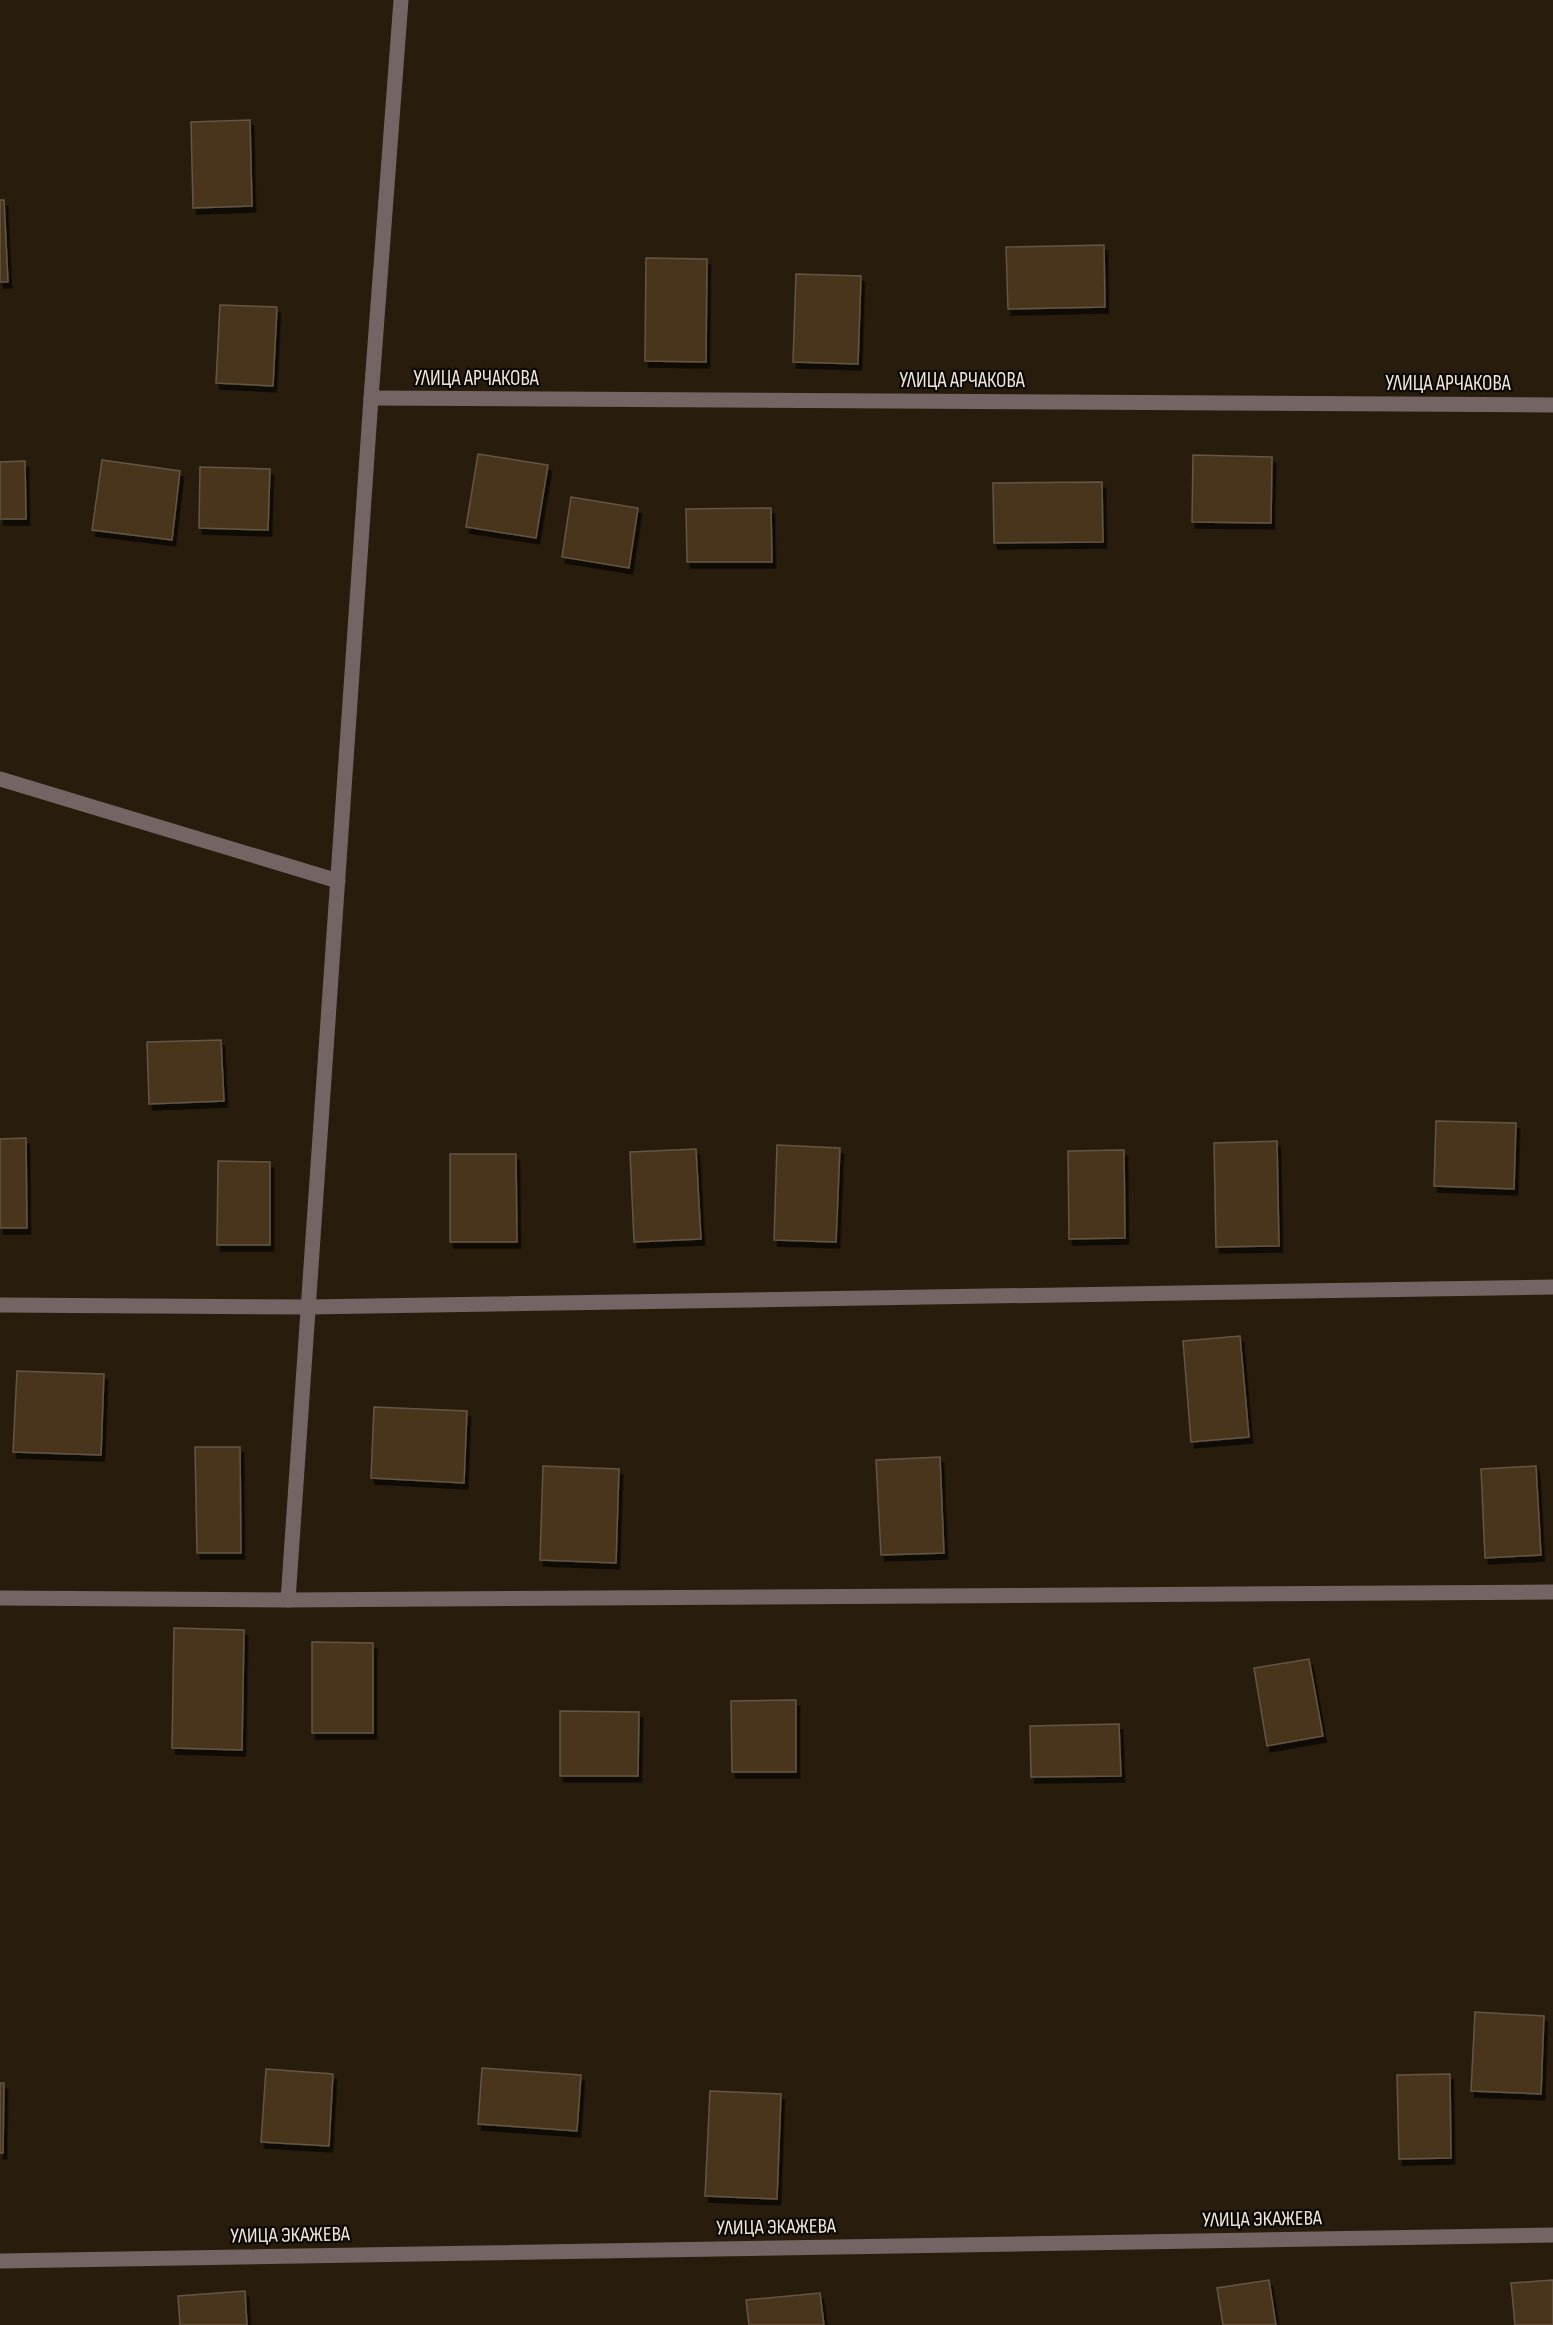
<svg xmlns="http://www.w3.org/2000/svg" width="1553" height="2325" font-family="'Sofia Sans Condensed',sans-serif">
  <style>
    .building { fill: #48351b; stroke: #645645; stroke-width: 1.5; filter: url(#shadow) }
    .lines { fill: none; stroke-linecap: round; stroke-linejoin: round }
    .minor { stroke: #746464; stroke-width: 15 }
    .labels { text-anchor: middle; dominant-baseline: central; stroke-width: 4.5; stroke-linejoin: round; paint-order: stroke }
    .street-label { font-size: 21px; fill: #f0e8de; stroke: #0d0804 }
  </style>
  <defs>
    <filter id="shadow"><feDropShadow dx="3.5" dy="6" stdDeviation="0" flood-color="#0009"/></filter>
  </defs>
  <rect width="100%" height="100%" fill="#281d0d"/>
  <g class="building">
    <path d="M250 120 252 206 193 208 191 122Z"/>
    <path d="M0 200H4L8 282H0Z"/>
    <path d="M1104 245 1105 307 1008 309 1006 247Z"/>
    <path d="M646 258 707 259 706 362 645 361Z"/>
    <path d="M796 274 861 276 858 364 793 362Z"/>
    <path d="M220 305 277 307 273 386 216 383Z"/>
    <path d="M478 454 548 465 536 538 466 527Z"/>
    <path d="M1193 455 1272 457 1271 523 1192 522Z"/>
    <path d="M102 460 180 471 172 540 92 530Z"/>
    <path d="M25 461 26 519H0V462Z"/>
    <path d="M200 467 270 469 268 530 199 528Z"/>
    <path d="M1102 482 1103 542 994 543 993 483Z"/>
    <path d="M571 497 638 508 629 568 562 557Z"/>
    <path d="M771 508 772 562H687L686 509Z"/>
    <path d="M221 1040 224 1101 149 1104 147 1042Z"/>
    <path d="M1436 1121 1516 1123 1514 1189 1434 1186Z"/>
    <path d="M26 1138 27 1228H0V1139Z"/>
    <path d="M1277 1141 1279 1246 1216 1247 1214 1143Z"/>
    <path d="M777 1145 840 1148 836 1242 774 1240Z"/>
    <path d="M696 1149 701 1239 634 1242 630 1152Z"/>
    <path d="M1124 1150 1125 1238 1069 1239 1068 1151Z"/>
    <path d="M450 1154H516L517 1242H450Z"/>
    <path d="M218 1161 270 1162V1245H217Z"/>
    <path d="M1240 1336 1249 1437 1191 1442 1183 1341Z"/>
    <path d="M17 1371 104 1374 101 1455 13 1452Z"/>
    <path d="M374 1407 467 1411 464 1483 371 1478Z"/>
    <path d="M195 1447H240L241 1553H197Z"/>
    <path d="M940 1457 944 1553 881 1555 876 1460Z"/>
    <path d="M543 1466 619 1469 616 1563 540 1560Z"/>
    <path d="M1536 1466 1541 1555 1485 1558 1481 1469Z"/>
    <path d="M174 1628 244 1630 242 1750 172 1748Z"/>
    <path d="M312 1642 373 1643V1733H312Z"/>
    <path d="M1309 1659 1323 1736 1267 1746 1254 1668Z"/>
    <path d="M796 1700V1772H732L731 1701Z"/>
    <path d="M560 1711 639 1712 638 1776H560Z"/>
    <path d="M1119 1724 1121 1776 1031 1777 1030 1726Z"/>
    <path d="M1475 2012 1544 2016 1541 2094 1471 2091Z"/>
    <path d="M482 2068 581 2075 577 2131 478 2124Z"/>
    <path d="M266 2069 333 2074 329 2146 261 2142Z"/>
    <path d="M1450 2074 1451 2158 1399 2159 1397 2075Z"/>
    <path d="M0 2083H4L3 2153H0Z"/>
    <path d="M710 2091 781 2094 777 2199 705 2196Z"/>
    <path d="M1269 2280 1276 2325H1223L1217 2288Z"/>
    <path d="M1553 2280V2325H1515L1511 2283Z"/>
    <path d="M245 2291 247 2325H180L178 2296Z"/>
    <path d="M820 2293 824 2325H749L746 2300Z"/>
  </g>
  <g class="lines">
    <g class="minor">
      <path d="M371 398 1553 405"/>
      <path d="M0 779 338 881"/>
      <path d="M0 1305 308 1307 1553 1287"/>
      <path d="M0 1598 288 1600 1553 1592"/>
      <path d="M288 1600 371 398 401 0"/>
      <path d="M0 2261 1553 2235"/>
    </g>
  </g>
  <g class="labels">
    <g class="street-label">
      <text x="476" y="378">УЛИЦА АРЧАКОВА</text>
      <text x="962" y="380">УЛИЦА АРЧАКОВА</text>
      <text x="1448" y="383">УЛИЦА АРЧАКОВА</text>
      <text transform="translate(1262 2219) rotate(-1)">УЛИЦА ЭКАЖЕВА</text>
      <text transform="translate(776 2227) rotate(-1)">УЛИЦА ЭКАЖЕВА</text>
      <text transform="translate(290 2235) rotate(-1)">УЛИЦА ЭКАЖЕВА</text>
    </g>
  </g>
</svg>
